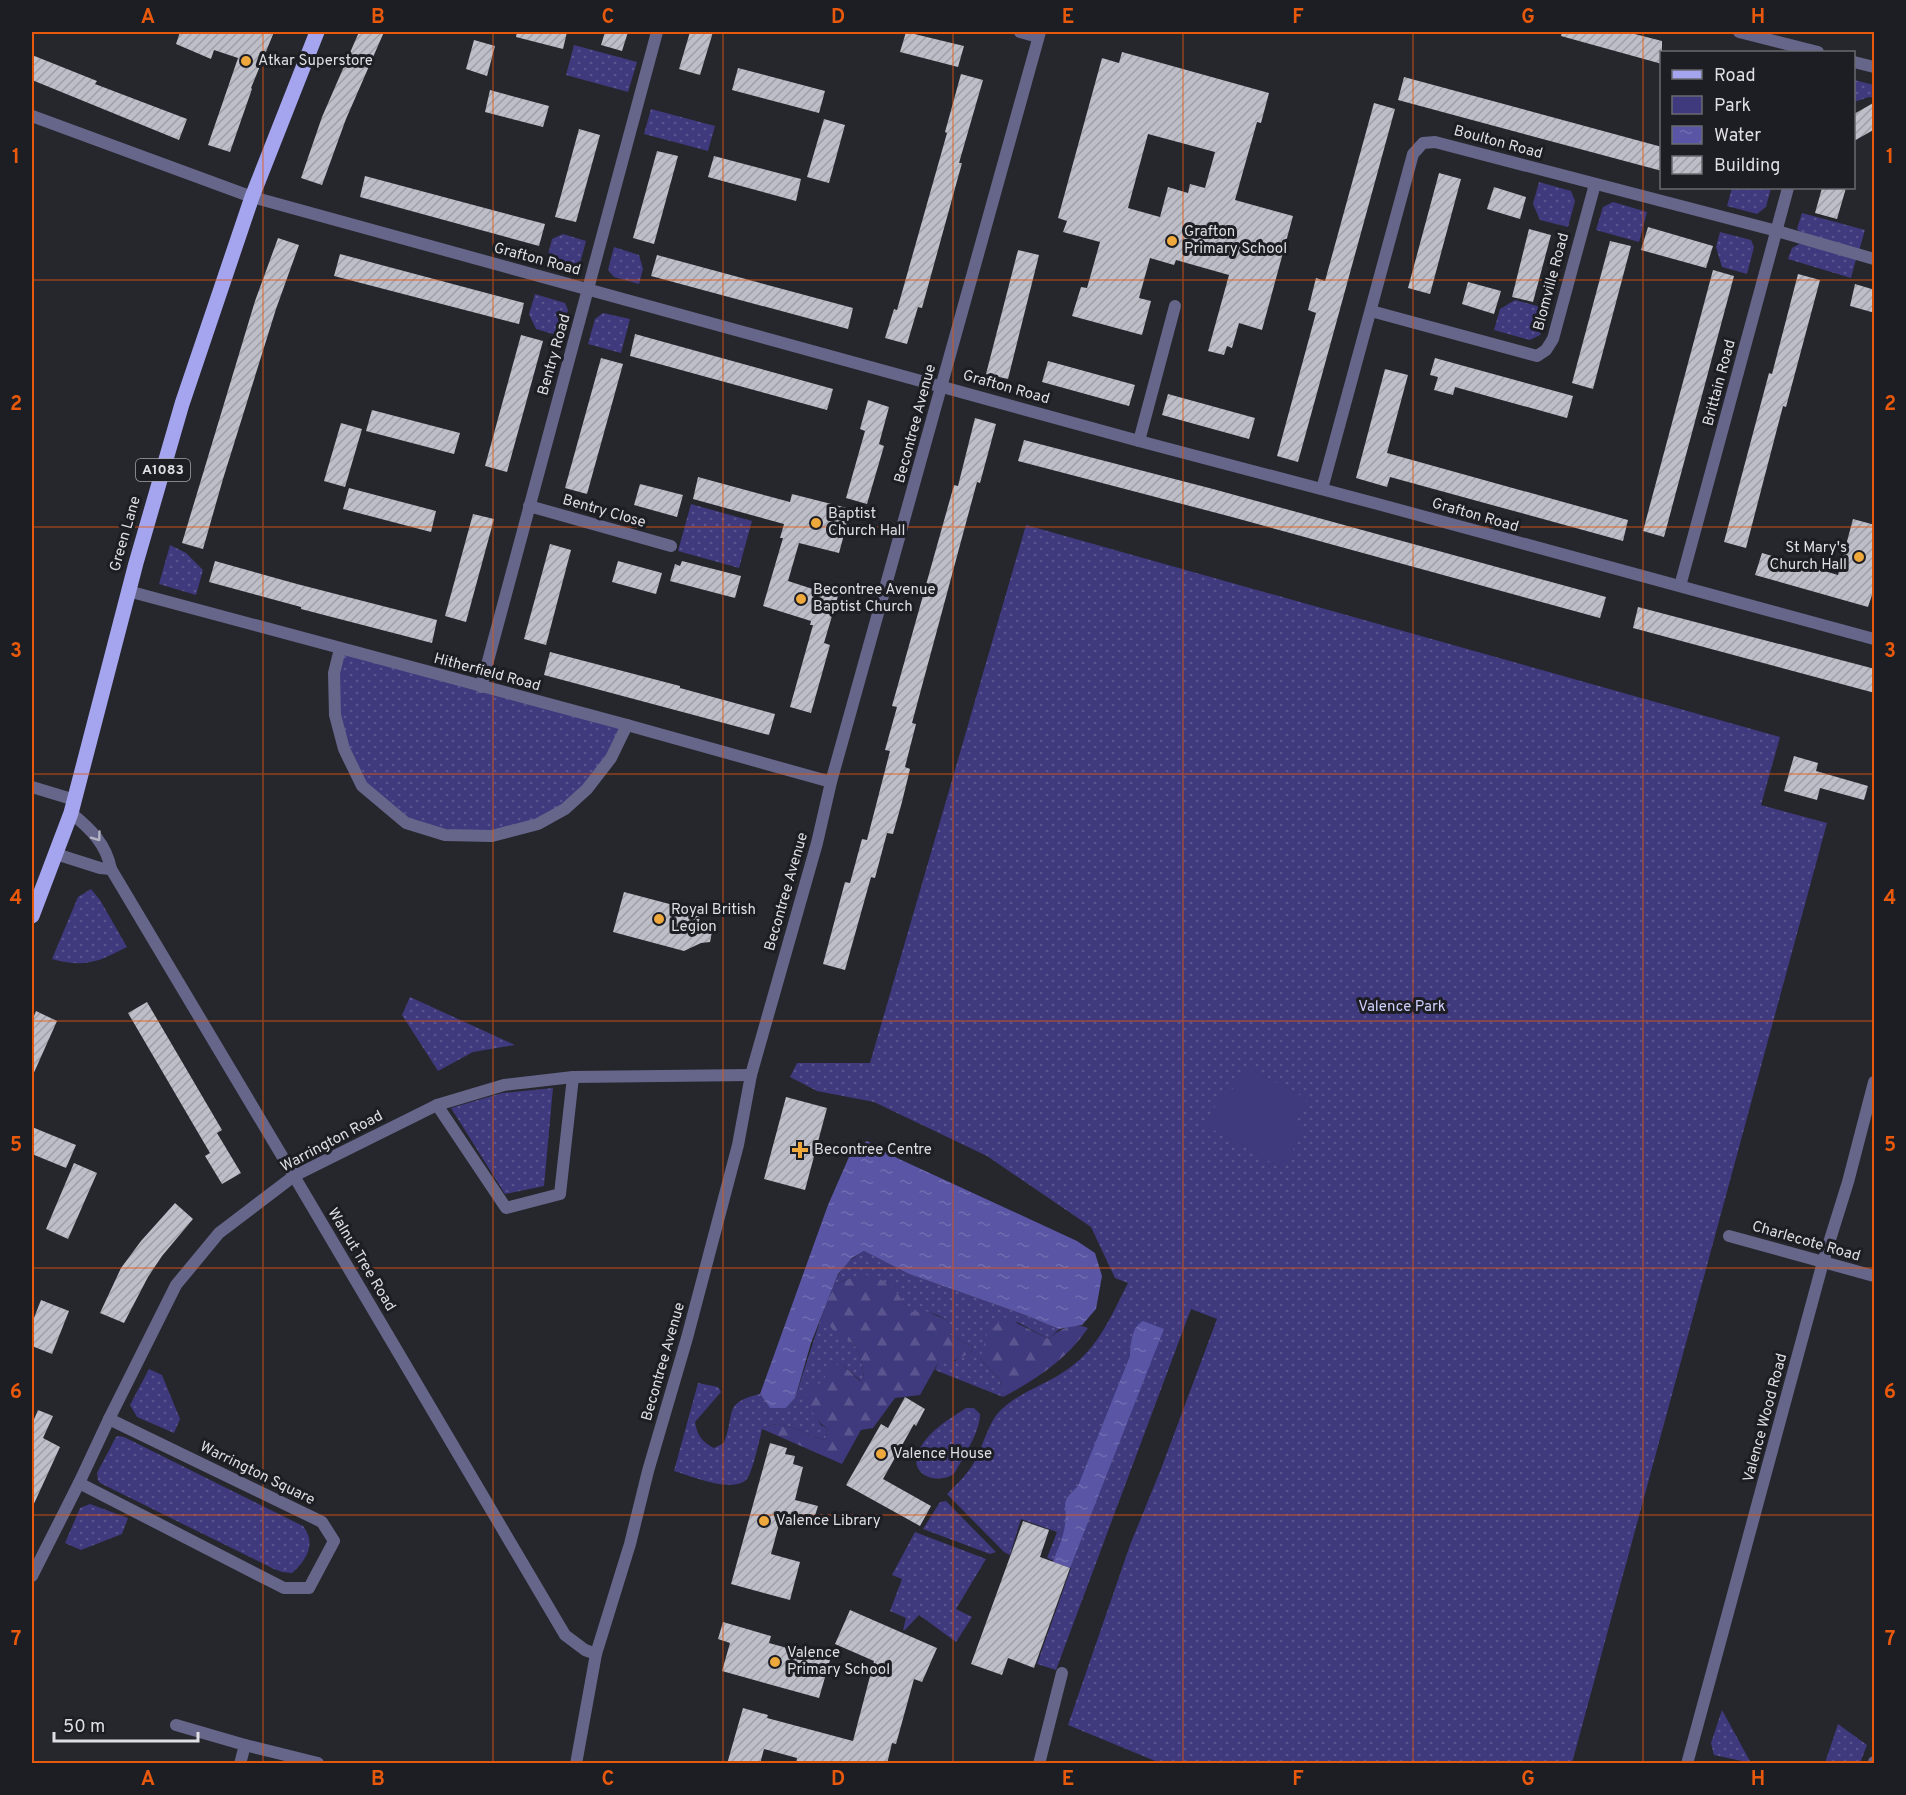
<svg xmlns="http://www.w3.org/2000/svg" width="1906" height="1795" font-family="Overpass,sans-serif">
  <style>
    .green { fill: url(#green-dots) }
    .forest { fill: url(#forest-firs) }
    .pitch { fill: #3f397d }
    .water { fill: url(#water-ripples) }
    .building { fill: url(#building-hatch); fill-rule: evenodd }
    .lines { fill: none; stroke-linecap: round; stroke-linejoin: round }
    .minor { stroke: #66668a; stroke-width: 12 }
    .tertiary { stroke: #66668a; stroke-width: 12 }
    .primary { stroke: #a5a4ef; stroke-width: 15 }
    .oneway { stroke: #b4b4c4 }
    .grid { fill: none; stroke: #e8590c; stroke-width: 1.5; stroke-opacity: 0.55 }
    .poi-dot { fill: #eea83c; stroke: #1d1d24; stroke-width: 2 }
    .labels { text-anchor: middle; dominant-baseline: central; stroke-width: 6; stroke-linejoin: round; paint-order: stroke }
    .shield { fill: #1d1d24; stroke: #a4a4aa; stroke-width: 1.5 }
    .shield-label { font-size: 14px; font-weight: bold; fill: #dedee3 }
    .poi-label { font-size: 15px; fill: #dedee3; stroke: #1d1d24; text-anchor: start }
    .street-label { font-size: 15px; fill: #dedee3; stroke: #1d1d24 }
    .park-label { font-size: 15px; fill: #d0d1fe; stroke: #1d1d24 }
    .neatline { fill: none; stroke: #e8590c; stroke-width: 2 }
    .grid-label { font-size: 20px; text-anchor: middle; font-weight: bold; fill: #e8590c }
  </style>
  <defs>
    <pattern id="green-dots" width="8" height="8" patternUnits="userSpaceOnUse" patternTransform="scale(1.5)"><rect width="8" height="8" fill="#3f397d"/><path d="M2 2h.1M6 6h.1" fill="none" stroke="#5a558f" stroke-width="1.8" stroke-linecap="round"/></pattern>
    <pattern id="forest-firs" width="22" height="20" patternUnits="userSpaceOnUse" patternTransform="scale(1.5)"><rect width="22" height="20" fill="#3f397d"/><path d="M5 1l3.5 6h-7zM16 11l3.5 6h-7z" fill="#5a558f"/></pattern>
    <pattern id="water-ripples" width="26" height="14" patternUnits="userSpaceOnUse" patternTransform="scale(1.5)"><rect width="26" height="14" fill="#5a55a5"/><path d="M2 4q2-2 4 0t4 0M15 11q2-2 4 0t4 0" fill="none" stroke="#716db1"/></pattern>
    <pattern id="building-hatch" width="6" height="6" patternUnits="userSpaceOnUse" patternTransform="scale(1.5)"><rect width="6" height="6" fill="#bebec8"/><path d="M-1 1l2-2M0 6l6-6M5 7l2-2" fill="none" stroke="#9f9fa7"/></pattern>
  </defs>
  <rect width="100%" height="100%" fill="#26262d"/>
  <g class="green">
    <path d="M574 45 637 62 628 92 566 75Z"/>
    <path d="M1854 80 1874 85V98L1869 97 1854 102Z"/>
    <path d="M651 109 715 126 708 151 644 134Z"/>
    <path d="M1539 182 1571 191 1575 201 1568 227 1540 220 1533 204Z"/>
    <path d="M1732 188H1771L1766 207 1757 214 1727 206Z"/>
    <path d="M1613 202 1647 212 1639 242 1596 230 1603 207Z"/>
    <path d="M1802 213 1865 230 1859 251 1805 236 1797 229Z"/>
    <path d="M1720 232 1751 240 1754 247 1747 274 1722 267 1716 247Z"/>
    <path d="M563 234 586 241 580 263 571 266 547 259 552 239Z"/>
    <path d="M1801 243 1856 259 1851 278 1788 259 1792 248Z"/>
    <path d="M614 247 639 255 643 269 639 284 614 277 608 270Z"/>
    <path d="M535 294 565 303 568 310 560 336 536 329 529 314Z"/>
    <path d="M1515 300 1548 309 1540 335 1530 340 1494 330 1500 309Z"/>
    <path d="M603 313 630 319 621 353 588 344 595 319Z"/>
    <path d="M691 504 752 521 739 568 678 551Z"/>
    <path d="M1026 525 1780 737 1761 805 1827 823 1572 1763H1160L1068 1725 1130 1545 1161 1469 1217 1319 1191 1309 1056 1670 1037 1664 1071 1568 1047 1558 1057 1532 1021 1519 1010 1555 1004 1552 947 1494C958 1483 969 1473 976 1459 983 1445 988 1425 998 1413 1016 1393 1046 1385 1068 1369 1098 1349 1112 1314 1128 1283L1115 1278 1091 1227 987 1156 874 1102 817 1091 790 1077 797 1063H870Z"/>
    <path d="M170 545 186 553 203 570 196 595 159 584Z"/>
    <path d="M340 649 627 725 611 758 565 809 492 836 406 823 362 786 335 715Z"/>
    <path d="M91 889 100 900 127 947C98 962 85 968 52 959L78 897Z"/>
    <path d="M410 997 515 1045 473 1052 438 1071 402 1015Z"/>
    <path d="M553 1088 544 1186 505 1194 451 1108 502 1093Z"/>
    <path d="M864 1251 909 1274 1025 1315 1059 1329 1049 1339 1017 1322 980 1359 1000 1380 1003 1397 935 1370 939 1360 955 1361 963 1355 971 1353 973 1347 949 1334 947 1320C932 1312 927 1311 910 1313L903 1303 850 1278 834 1284C840 1268 850 1259 864 1251Z"/>
    <path d="M822 1315 835 1332 853 1343 860 1354 864 1377 861 1381 843 1365 824 1385 816 1416 821 1425 828 1429 825 1440C810 1436 786 1422 772 1425 768 1425 766 1427 762 1429 760 1439 752 1473 747 1479 733 1494 691 1476 674 1471L698 1383 718 1387 721 1392 695 1422C697 1435 702 1442 714 1448L724 1443C736 1413 722 1403 760 1394L770 1408H786L795 1398Z"/>
    <path d="M149 1369 162 1375 180 1419 174 1433 137 1417 130 1405Z"/>
    <path d="M966 1408H974L980 1414C980 1432 963 1458 954 1474 934 1486 906 1473 920 1448 931 1429 948 1420 966 1408Z"/>
    <path d="M118 1436 124 1437 303 1526C317 1543 306 1561 292 1573L282 1572 274 1569 100 1483 98 1480 97 1473 116 1437Z"/>
    <path d="M946 1501 996 1552 990 1554 923 1529 940 1502Z"/>
    <path d="M90 1504 128 1518 122 1534 81 1550 65 1543 80 1508Z"/>
    <path d="M915 1532 986 1559 956 1609 972 1617 956 1642 919 1615 905 1630H903L906 1618 890 1611 902 1579 892 1575Z"/>
    <path d="M1722 1710 1751 1763 1714 1755 1711 1743Z"/>
    <path d="M1838 1724 1867 1745 1860 1763H1825Z"/>
  </g>
  <g class="forest">
    <path d="M862 1274C897 1283 891 1286 910 1312L926 1311 947 1320 950 1329 949 1334 973 1347 971 1353C960 1356 952 1366 939 1361L920 1395 895 1398 873 1428 861 1430 842 1464 762 1429C766 1427 768 1425 772 1425 786 1422 810 1436 825 1440L828 1429C815 1421 808 1405 805 1390L811 1383 824 1384V1379L831 1364 843 1365 860 1381 864 1377 860 1354 853 1343 835 1333 822 1315 834 1284Z"/>
    <path d="M1004 1317 1049 1339C1059 1329 1074 1322 1088 1328 1066 1360 1037 1379 1003 1397L1000 1380 980 1359 987 1334Z"/>
  </g>
  <path class="pitch" d="M1244 1066 1307 1099 1294 1124 1303 1130 1283 1169 1205 1125 1225 1088 1231 1092Z"/>
  <g class="water">
    <path d="M867 1141 897 1158 1077 1241 1095 1253 1102 1276 1096 1309 1082 1325 1059 1329 1025 1315 909 1274 864 1251 852 1258 838 1274 811 1343 795 1398 786 1408H770L760 1394 828 1205 849 1157Z"/>
    <path d="M1143 1321 1164 1329 1070 1568 1053 1562C1057 1550 1064 1537 1065 1524 1068 1502 1058 1505 1078 1486L1130 1356C1131 1343 1131 1328 1143 1321Z"/>
  </g>
  <g class="building">
    <path d="M180 32H274L251 88 252 89 230 152 208 145 238 58 214 50 211 59 176 44Z"/>
    <path d="M359 32H384L346 119 322 185 301 178 322 117Z"/>
    <path d="M517 32H567L563 49 516 37Z"/>
    <path d="M605 32H628L622 51 601 45Z"/>
    <path d="M690 32H713L700 75 679 69Z"/>
    <path d="M906 32 964 46 958 67 900 52Z"/>
    <path d="M1562 32H1627L1662 41V64L1561 36Z"/>
    <path d="M474 40 495 46 487 76 466 69Z"/>
    <path d="M1122 52 1269 93 1261 123 1257 122 1235 200 1293 216 1262 330 1239 323 1232 348 1227 346 1224 355 1208 351 1229 275 1176 260 1174 265 1150 258 1139 298 1151 301 1142 335 1072 316 1081 287 1087 288 1100 242 1063 232 1067 221 1058 218 1102 58 1119 63ZM1148 134 1215 152 1205 188 1190 184 1188 193 1168 187 1160 217 1128 208Z"/>
    <path d="M32 55 97 81 95 84 187 119 179 140 32 80Z"/>
    <path d="M738 68 825 91 819 113 732 90Z"/>
    <path d="M961 74 983 80 959 163H962L922 308 918 307 907 344 885 338 894 309 897 310 947 133 945 132Z"/>
    <path d="M1404 77 1662 147V171L1398 100Z"/>
    <path d="M490 90 549 106 543 127 485 112Z"/>
    <path d="M1875 102V129L1854 141V114Z"/>
    <path d="M1374 103 1395 109 1298 462 1277 456 1316 313 1308 310 1316 278 1325 281Z"/>
    <path d="M824 119 845 125 829 183 807 177Z"/>
    <path d="M579 129 600 135 576 222 555 217Z"/>
    <path d="M657 151 678 156 654 244 633 238Z"/>
    <path d="M714 156 801 179 796 201 708 177Z"/>
    <path d="M1439 173 1461 179 1430 294 1408 288Z"/>
    <path d="M365 176 545 224 539 246 360 197Z"/>
    <path d="M1494 187 1526 197 1520 219 1487 209Z"/>
    <path d="M1822 188H1846L1837 219 1815 213Z"/>
    <path d="M1648 227 1713 246 1706 268 1641 250Z"/>
    <path d="M1529 229 1551 235 1533 302 1512 297Z"/>
    <path d="M278 238 299 245 276 309 223 479 203 549 182 543 255 301Z"/>
    <path d="M1610 241 1631 246 1593 389 1572 383Z"/>
    <path d="M1018 250 1039 255 1008 379 986 374Z"/>
    <path d="M340 254 524 303 519 324 334 276Z"/>
    <path d="M657 255 853 308 848 329 651 276Z"/>
    <path d="M1713 270 1734 276 1664 537 1643 531Z"/>
    <path d="M1798 274 1820 280 1786 407 1783 406 1746 548 1724 542 1769 373 1772 374Z"/>
    <path d="M1468 282 1501 291 1494 314 1462 304Z"/>
    <path d="M1855 284 1875 290V313L1850 306Z"/>
    <path d="M635 334 833 389 827 410 630 356Z"/>
    <path d="M521 335 543 341 507 472 485 466Z"/>
    <path d="M601 358 623 364 587 494 565 488Z"/>
    <path d="M1435 358 1573 396 1567 418 1455 387 1453 395 1434 390 1438 377 1430 375Z"/>
    <path d="M1048 361 1135 385 1129 406 1042 382Z"/>
    <path d="M1385 369 1408 375 1387 453 1628 520 1623 541 1390 477 1387 487 1356 478Z"/>
    <path d="M1168 394 1255 418 1249 439 1162 415Z"/>
    <path d="M868 400 889 407 879 444 884 446 867 504 846 498 865 431 860 429Z"/>
    <path d="M372 410 460 433 454 454 366 431Z"/>
    <path d="M975 418 996 424 980 483 977 482 912 723 916 724 905 767 910 769 902 802 893 834 887 833 875 878 871 877 845 970 823 964 845 882 850 883 862 839 867 840 890 751 885 750 897 707 892 706 954 485 958 486Z"/>
    <path d="M341 423 362 429 345 487 324 481Z"/>
    <path d="M1024 440 1213 489 1606 597 1600 618 1232 517 1018 461Z"/>
    <path d="M698 477 790 502 792 494 851 509 839 553 799 543 788 581 819 591 821 584 840 589 824 643 830 645 811 713 790 707 813 625H810L811 621 763 606 783 538H780L784 524 693 499Z"/>
    <path d="M640 484 683 495 677 517 634 505Z"/>
    <path d="M349 488 436 511 431 532 343 509Z"/>
    <path d="M473 514 494 519 466 622 445 616Z"/>
    <path d="M1853 519 1875 525V586L1868 607 1755 575 1762 553 1838 575Z"/>
    <path d="M550 544 571 550 546 645 524 639Z"/>
    <path d="M215 561 297 584 437 620 432 643 301 609V607L209 582Z"/>
    <path d="M618 561 662 573 656 594 612 582Z"/>
    <path d="M682 561 741 576 735 598 670 581 675 564 680 566Z"/>
    <path d="M1638 607 1875 669V693L1633 628Z"/>
    <path d="M550 652 680 686V688L775 714 769 735 544 675Z"/>
    <path d="M1794 756 1818 763 1816 771 1868 786 1864 800 1820 788 1817 800 1784 791Z"/>
    <path d="M624 892 696 911 705 927 712 932 710 942 701 943 684 951 613 932Z"/>
    <path d="M147 1002 222 1130 217 1133 241 1173 222 1184 205 1156 210 1153 128 1013Z"/>
    <path d="M36 1011 57 1021 32 1077V1021Z"/>
    <path d="M786 1097 827 1108 805 1190 764 1179Z"/>
    <path d="M32 1127 76 1145 66 1168 32 1154Z"/>
    <path d="M74 1163 97 1173 68 1239 46 1229Z"/>
    <path d="M175 1203 193 1219 162 1256 148 1277 124 1323 100 1313 121 1268 141 1241Z"/>
    <path d="M41 1300 69 1311 52 1354 32 1346V1323Z"/>
    <path d="M905 1397 925 1409 916 1426 914 1424 883 1479 931 1506 920 1526 846 1485 881 1424 888 1428Z"/>
    <path d="M38 1410 53 1416 43 1438 60 1447 32 1508V1424Z"/>
    <path d="M770 1443 787 1448 785 1454 795 1456 793 1464 803 1467 795 1500 818 1506 812 1525 781 1517 771 1554 800 1562 790 1600 731 1584Z"/>
    <path d="M1023 1521 1049 1530 1040 1557 1070 1568 1034 1668 1008 1658 1002 1675 971 1664Z"/>
    <path d="M850 1610 937 1648 922 1682 914 1679 896 1744 892 1743 887 1764H796L797 1758 764 1749 760 1764H727L743 1708 768 1715 767 1718 853 1741 874 1661 835 1644Z"/>
    <path d="M723 1622 771 1636 769 1643 830 1660 819 1698 722 1671 730 1643 718 1639Z"/>
  </g>
  <g class="lines">
    <g class="minor">
      <path d="M1020 32 1038 37"/>
      <path d="M1739 32 1818 52"/>
      <path d="M1854 62 1874 67"/>
      <path d="M32 116 252 197 1139 441 1374 503 1874 639"/>
      <path d="M1371 311 1537 356 1546 350 1553 339 1595 184"/>
      <path d="M1139 441 1175 306"/>
      <path d="M1322 489 1413 154 1423 143 1435 142 1777 231 1874 259"/>
      <path d="M529 506 671 546"/>
      <path d="M1680 586 1788 188"/>
      <path d="M128 591 627 725 831 782"/>
      <path d="M340 649 334 673 335 715 344 749 362 786 406 823 445 835 492 836 538 824 565 809 587 789 611 758 627 725"/>
      <path d="M481 687 657 32"/>
      <path d="M32 787 75 800"/>
      <path d="M437 1105 506 1208 560 1194 573 1077"/>
      <path d="M1729 1236 1874 1276"/>
      <path d="M79 1483 284 1588H309L334 1541 322 1522 109 1419"/>
      <path d="M32 1576 79 1483 109 1419 176 1285 219 1233 294 1176 437 1105 504 1085 573 1077 751 1075"/>
      <path d="M596 1654 630 1544 648 1471 687 1338 738 1145 751 1075 817 843 831 782 1040 32"/>
      <path d="M176 1725 245 1745 318 1763"/>
      <path d="M240 1764 245 1745"/>
      <path d="M1039 1764 1062 1673"/>
      <path d="M1687 1764 1823 1262 1848 1182 1874 1082"/>
      <path d="M1874 1764V1762"/>
    </g>
    <g class="tertiary">
      <path d="M71 813C91 829 106 844 111 869L294 1176 565 1635 585 1650 596 1654 576 1764"/>
      <path d="M56 854 100 868 111 869"/>
    </g>
    <path class="primary" d="M32 916 71 813 136 563 182 404 252 197 317 32"/>
  </g>
  <defs><path id="oneway-chevron" d="M-2-3.5L2.5 0L-2 3.5" fill="none" stroke-width="1.6" stroke-linecap="round" stroke-linejoin="round" transform="scale(1.5)"/></defs>
  <use class="oneway" href="#oneway-chevron" transform="translate(97 837) rotate(54)"/>
  <path class="grid" d="M263 32V1764M493 32V1764M723 32V1764M953 32V1764M1183 32V1764M1413 32V1764M1643 32V1764M32 280H1874M32 527H1874M32 774H1874M32 1021H1874M32 1268H1874M32 1515H1874"/>
  <g class="poi-dot">
    <circle cx="246" cy="61" r="6"/>
    <circle cx="1172" cy="241" r="6"/>
    <circle cx="816" cy="523" r="6"/>
    <circle cx="1859" cy="557" r="6"/>
    <circle cx="801" cy="599" r="6"/>
    <circle cx="659" cy="919" r="6"/>
    <path d="M797 1141h6v6h6v6h-6v6h-6v-6h-6v-6h6z"/>
    <circle cx="881" cy="1454" r="6"/>
    <circle cx="764" cy="1521" r="6"/>
    <circle cx="775" cy="1662" r="6"/>
  </g>
  <g class="labels">
    <rect class="shield" x="136" y="459" width="54" height="22" rx="4.5"/>
    <g class="shield-label">
      <text x="163" y="470">A1083</text>
    </g>
    <g class="poi-label">
      <text x="258" y="61">Atkar Superstore</text>
      <text x="1184" y="232">Grafton<tspan x="1184" dy="17">Primary School</tspan></text>
      <text x="828" y="514">Baptist<tspan x="828" dy="17">Church Hall</tspan></text>
      <text x="1847" y="548" text-anchor="end">St Mary's<tspan x="1847" dy="17">Church Hall</tspan></text>
      <text x="813" y="590">Becontree Avenue<tspan x="813" dy="17">Baptist Church</tspan></text>
      <text x="671" y="910">Royal British<tspan x="671" dy="17">Legion</tspan></text>
      <text x="814" y="1150">Becontree Centre</text>
      <text x="893" y="1454">Valence House</text>
      <text x="776" y="1521">Valence Library</text>
      <text x="787" y="1653">Valence<tspan x="787" dy="17">Primary School</tspan></text>
    </g>
    <g class="street-label">
      <text transform="translate(1498 143) rotate(15)">Boulton Road</text>
      <text transform="translate(537 260) rotate(15)">Grafton Road</text>
      <text transform="translate(1552 282) rotate(-75)">Blomville Road</text>
      <text transform="translate(555 355) rotate(-74)">Bentry Road</text>
      <text transform="translate(1720 383) rotate(-75)">Brittain Road</text>
      <text transform="translate(1006 388) rotate(16)">Grafton Road</text>
      <text transform="translate(916 424) rotate(-75)">Becontree Avenue</text>
      <text transform="translate(604 512) rotate(16)">Bentry Close</text>
      <text transform="translate(1475 516) rotate(16)">Grafton Road</text>
      <text transform="translate(126 534) rotate(-74)">Green Lane</text>
      <text transform="translate(487 673) rotate(15)">Hitherfield Road</text>
      <text transform="translate(787 892) rotate(-74)">Becontree Avenue</text>
      <text transform="translate(332 1142) rotate(-28)">Warrington Road</text>
      <text transform="translate(1806 1242) rotate(16)">Charlecote Road</text>
      <text transform="translate(361 1260) rotate(59)">Walnut Tree Road</text>
      <text transform="translate(664 1362) rotate(-74)">Becontree Avenue</text>
      <text transform="translate(1766 1418) rotate(-75)">Valence Wood Road</text>
      <text transform="translate(257 1474) rotate(26)">Warrington Square</text>
    </g>
    <g class="park-label">
      <text x="1402" y="1007">Valence Park</text>
    </g>
  </g>
  <rect width="1906" height="1795" fill="none" stroke="#1d1d24" stroke-width="66"/>
  <rect x="1660" y="51" width="195" height="138" fill="#1d1d24" stroke="#6a6a70" stroke-width="1.5"/>
  <rect x="1672" y="70" width="30" height="9" fill="#a5a4ef" stroke="#6a6a70" stroke-width="1.5"/>
  <text x="1714" y="81" font-size="18" fill="#dedee3">Road</text>
  <rect x="1672" y="96" width="30" height="18" fill="#3f397d" stroke="#6a6a70" stroke-width="1.5"/>
  <text x="1714" y="111" font-size="18" fill="#dedee3">Park</text>
  <rect x="1672" y="126" width="30" height="18" fill="url(#water-ripples)" stroke="#6a6a70" stroke-width="1.5"/>
  <text x="1714" y="141" font-size="18" fill="#dedee3">Water</text>
  <rect x="1672" y="156" width="30" height="18" fill="url(#building-hatch)" stroke="#6a6a70" stroke-width="1.5"/>
  <text x="1714" y="171" font-size="18" fill="#dedee3">Building</text>
  <path d="M54 1732v9h144v-9" fill="none" stroke="#dedee3" stroke-width="3"/>
  <text x="63" y="1732" font-size="18" fill="#dedee3" stroke="#1d1d24" stroke-width="4.5" paint-order="stroke">50 m</text>
  <rect x="33" y="33" width="1840" height="1729" class="neatline"/>
  <g class="grid-label">
    <text x="148" y="23">A</text>
    <text x="378" y="23">B</text>
    <text x="608" y="23">C</text>
    <text x="838" y="23">D</text>
    <text x="1068" y="23">E</text>
    <text x="1298" y="23">F</text>
    <text x="1528" y="23">G</text>
    <text x="1758" y="23">H</text>
    <text x="16" y="163">1</text>
    <text x="1890" y="163">1</text>
    <text x="16" y="410">2</text>
    <text x="1890" y="410">2</text>
    <text x="16" y="657">3</text>
    <text x="1890" y="657">3</text>
    <text x="16" y="904">4</text>
    <text x="1890" y="904">4</text>
    <text x="16" y="1151">5</text>
    <text x="1890" y="1151">5</text>
    <text x="16" y="1398">6</text>
    <text x="1890" y="1398">6</text>
    <text x="16" y="1645">7</text>
    <text x="1890" y="1645">7</text>
    <text x="148" y="1785">A</text>
    <text x="378" y="1785">B</text>
    <text x="608" y="1785">C</text>
    <text x="838" y="1785">D</text>
    <text x="1068" y="1785">E</text>
    <text x="1298" y="1785">F</text>
    <text x="1528" y="1785">G</text>
    <text x="1758" y="1785">H</text>
  </g>
</svg>
